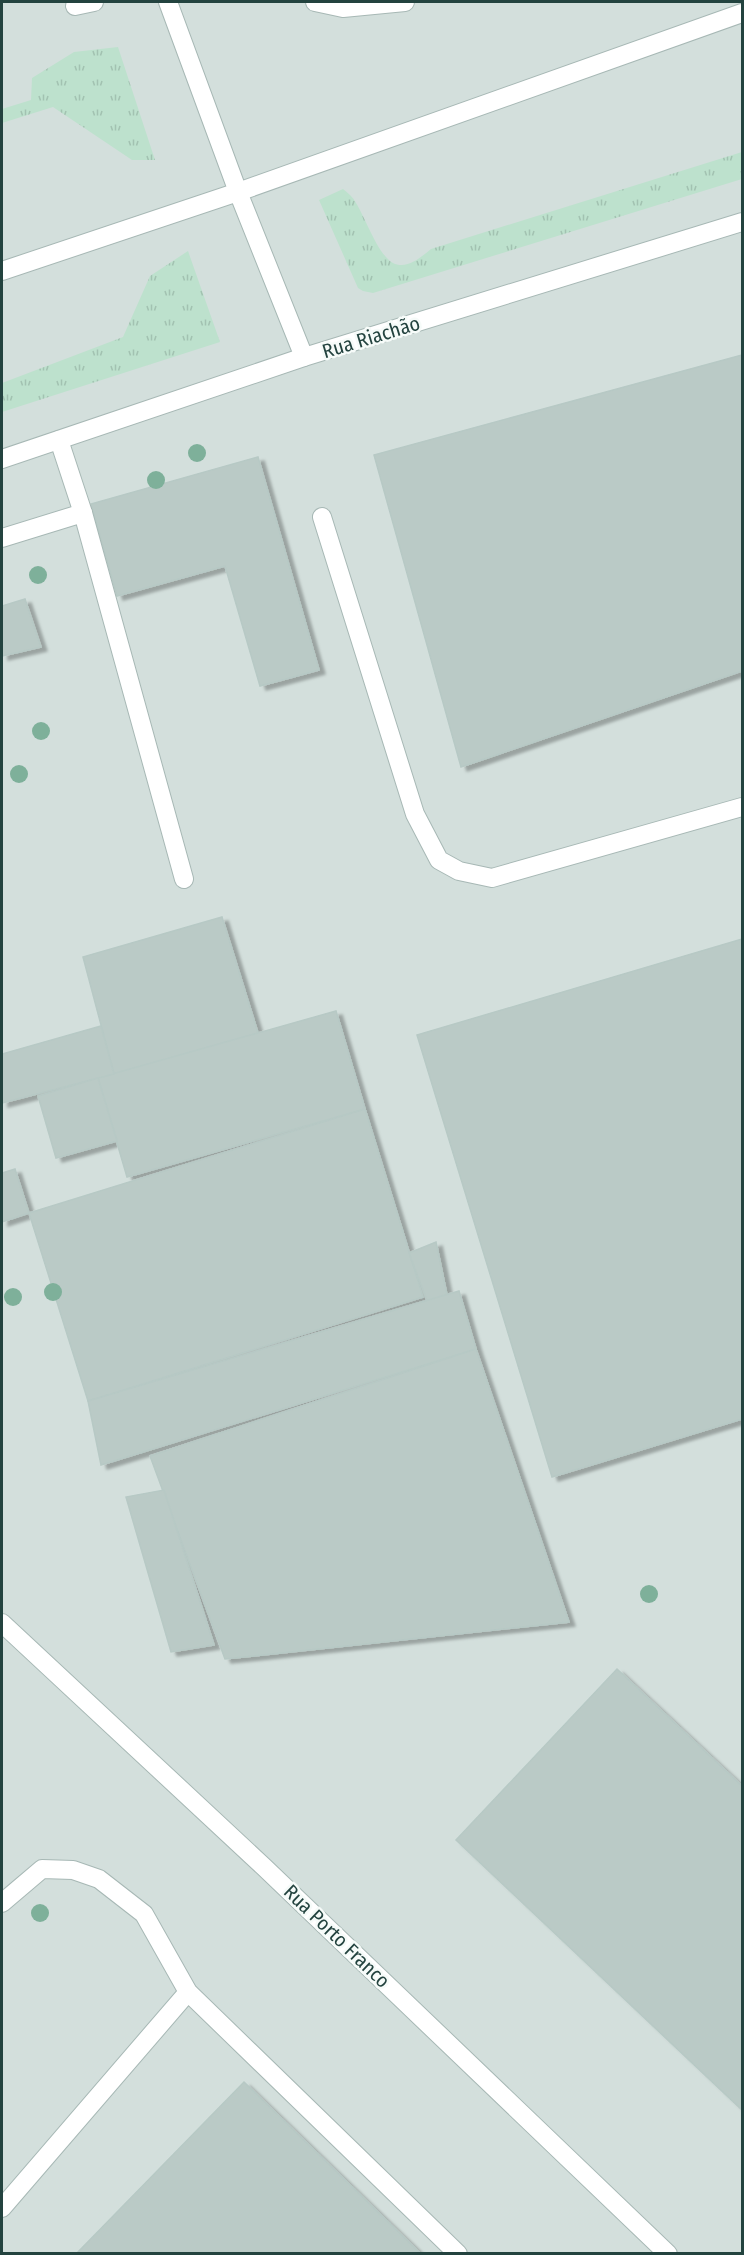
<svg xmlns="http://www.w3.org/2000/svg" width="744" height="2255" font-family="'Fira Sans Condensed',sans-serif">
  <style>
    .built { fill: #d3dfdc }
    .grass { fill: url(#grass-tufts) }
    .building { fill: #bacac6; stroke: #b7c9c5; stroke-width: 1.5; filter: url(#shadow) }
    .lines { fill: none; stroke-linecap: round; stroke-linejoin: round }
    .lane-casing { stroke: #a7b8b5; stroke-width: 20 }
    .street-casing { stroke: #a7b8b5; stroke-width: 20 }
    .lane { stroke: #fff; stroke-width: 18 }
    .street { stroke: #fff; stroke-width: 18 }
    .tree { fill: #7eb09a }
    .labels { text-anchor: middle; dominant-baseline: central; stroke-width: 5; stroke-linejoin: round; paint-order: stroke }
    .street-label { font-size: 20px; fill: #23433f; stroke: #f6fbf9 }
  </style>
  <defs>
    <pattern id="grass-tufts" width="24" height="20" patternUnits="userSpaceOnUse" patternTransform="scale(1.5)"><rect width="24" height="20" fill="#bde1cd"/><path d="M3 7l-1-3M5 7V3M7 7l1-3M15 17l-1-3M17 17v-4M19 17l1-3" fill="none" stroke="#a2c2b1"/></pattern>
    <filter id="shadow"><feDropShadow dx="6" dy="4" stdDeviation="1.5" flood-color="#0004"/></filter>
  </defs>
  <rect width="100%" height="100%" fill="#e5efec"/>
  <path class="built" d="M2 2H742V2253L2 2254Z"/>
  <g class="grass">
    <path d="M118 47 155 160H132L53 107 2 123V109L31 100 32 78 74 52Z"/>
    <path d="M742 152V179L373 293 363 291 358 288 319 200 343 189C348 193 353 197 356 203 365 217 378 255 393 263 407 270 421 257 431 249Z"/>
    <path d="M188 251 220 342 2 412V383L123 337 150 276Z"/>
  </g>
  <g class="building">
    <path d="M742 355V671L461 767 374 455Z"/>
    <path d="M258 457 319 670 260 686 225 566 117 596 91 504Z"/>
    <path d="M25 599 41 647 2 656V606Z"/>
    <path d="M222 917 258 1033 114 1074 83 957Z"/>
    <path d="M742 939V1419L552 1477 417 1035Z"/>
    <path d="M336 1011 365 1109 127 1177 98 1078Z"/>
    <path d="M101 1026 114 1074 2 1103V1054Z"/>
    <path d="M98 1078 117 1141 56 1158 38 1096Z"/>
    <path d="M365 1109 423 1297 88 1401 29 1213Z"/>
    <path d="M15 1169 29 1213 2 1222V1173Z"/>
    <path d="M436 1242 447 1295 427 1301 409 1253Z"/>
    <path d="M459 1291 476 1349 101 1465 88 1401Z"/>
    <path d="M476 1349 569 1622 225 1659 150 1456Z"/>
    <path d="M164 1490 214 1645 171 1652 126 1497Z"/>
    <path d="M617 1669 742 1786V2110L456 1840Z"/>
    <path d="M244 2082 421 2254H76Z"/>
  </g>
  <g class="lines">
    <g class="lane-casing">
      <g id="lane">
        <path d="M168 2 238 192 304 357"/>
        <path d="M315 2 343 8 405 2"/>
        <path d="M75 6 94 2"/>
        <path d="M2 271 238 192 742 13"/>
        <path d="M59 440 83 513 184 879"/>
        <path d="M322 517 415 814 439 860 459 871 492 878 742 807"/>
        <path d="M2 538 83 513"/>
        <path d="M2 1903 42 1869 73 1870 99 1879 144 1914 188 1992 458 2254"/>
        <path d="M2 2208 188 1992"/>
      </g>
    </g>
    <g class="street-casing">
      <g id="street">
        <path d="M2 459 304 357 742 222"/>
        <path d="M2 1623 264 1867 668 2254"/>
      </g>
    </g>
    <use href="#lane" class="lane"/>
    <use href="#street" class="street"/>
  </g>
  <g class="tree">
    <circle cx="197" cy="453" r="9"/>
    <circle cx="156" cy="480" r="9"/>
    <circle cx="38" cy="575" r="9"/>
    <circle cx="41" cy="731" r="9"/>
    <circle cx="19" cy="774" r="9"/>
    <circle cx="53" cy="1292" r="9"/>
    <circle cx="13" cy="1297" r="9"/>
    <circle cx="649" cy="1594" r="9"/>
    <circle cx="40" cy="1913" r="9"/>
  </g>
  <g class="labels">
    <g class="street-label">
      <text transform="translate(371 337) rotate(-17)">Rua Riachão</text>
      <text transform="translate(337 1936) rotate(44)">Rua Porto Franco</text>
    </g>
  </g>
  <rect width="744" height="2255" fill="none" stroke="#23433f" stroke-width="6"/>
</svg>
